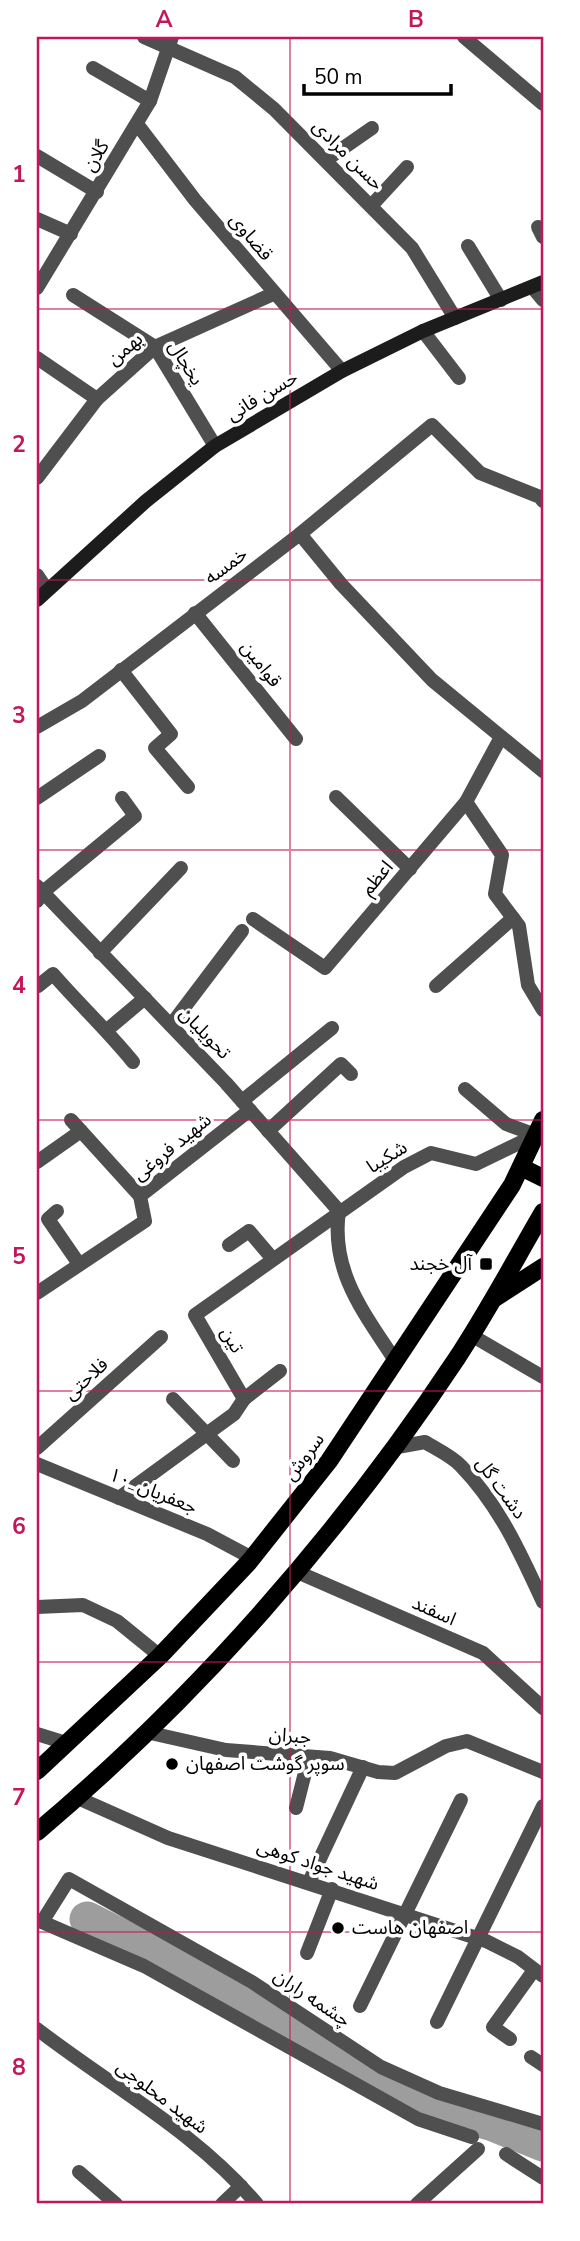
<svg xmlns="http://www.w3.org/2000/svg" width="580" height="2241" font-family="'Nunito Sans','Noto Sans Arabic',sans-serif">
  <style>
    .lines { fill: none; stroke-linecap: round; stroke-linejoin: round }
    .river { stroke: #9d9d9d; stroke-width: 35 }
    .street { stroke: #4f4f4f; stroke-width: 14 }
    .secondary { stroke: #1c1c1c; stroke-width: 14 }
    .primary { stroke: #000; stroke-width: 18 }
    .grid { fill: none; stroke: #c2185b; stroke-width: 2; stroke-opacity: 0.55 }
    .poi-dot { fill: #000; stroke: #fff; stroke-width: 2.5 }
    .labels { text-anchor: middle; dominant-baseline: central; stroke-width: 7; stroke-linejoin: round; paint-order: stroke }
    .street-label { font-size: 19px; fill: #000; stroke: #fff }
    .poi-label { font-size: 19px; fill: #000; stroke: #fff; text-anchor: start }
    .neatline { fill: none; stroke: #c2185b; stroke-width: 2.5 }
    .grid-label { font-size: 23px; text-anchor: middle; font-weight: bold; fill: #c2185b }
  </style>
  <rect width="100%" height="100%" fill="#fff"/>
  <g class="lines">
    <path class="river" d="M87 1919 213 1982 372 2078 441 2109 493 2124 543 2144"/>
    <g class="street">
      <path d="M144 37 235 77 274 109 412 248 455 318"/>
      <path d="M464 37 543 104"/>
      <path d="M93 68 150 101"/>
      <path d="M137 124 195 200 342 371"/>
      <path d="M37 156 97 192"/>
      <path d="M326 160 372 128"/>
      <path d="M371 206 407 167"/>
      <path d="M37 219 71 234"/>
      <path d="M538 227 543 237"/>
      <path d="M468 246 501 300"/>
      <path d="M37 288 150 101 172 37"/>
      <path d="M533 288 543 300"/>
      <path d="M73 295 155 347 215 446"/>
      <path d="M423 331 459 378"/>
      <path d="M37 358 97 399"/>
      <path d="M37 478 97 399 155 347 273 294"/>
      <path d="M300 534 341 584 432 680 543 771"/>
      <path d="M37 575 47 590"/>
      <path d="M195 613 296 739"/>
      <path d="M121 670 171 734 155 748 188 787"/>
      <path d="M37 727 82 701 300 534 432 425 480 473 540 497 543 501"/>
      <path d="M336 797 410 869"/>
      <path d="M37 798 99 756"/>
      <path d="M466 802 502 855 495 894 519 926 528 985 543 1010"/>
      <path d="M37 886 226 1083 339 1211"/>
      <path d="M37 901 43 892 135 816 122 798"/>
      <path d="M253 919 325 968 466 802 501 737"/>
      <path d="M100 953 181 868"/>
      <path d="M38 986 53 974C79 1004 108 1031 133 1062"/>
      <path d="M436 986 513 918"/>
      <path d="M171 1025 242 931"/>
      <path d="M107 1030 145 998"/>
      <path d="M465 1089 506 1124 536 1135"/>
      <path d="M242 1101 332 1028"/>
      <path d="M71 1120 140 1196"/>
      <path d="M268 1131 341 1064 351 1074"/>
      <path d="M37 1162 81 1131"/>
      <path d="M57 1211 48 1219 79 1264"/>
      <path d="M339 1211C330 1272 365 1314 396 1362"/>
      <path d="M229 1245 249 1231 272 1258"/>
      <path d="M37 1293 145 1221 140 1196 250 1110"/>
      <path d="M471 1335 543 1377"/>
      <path d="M173 1399 233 1461"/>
      <path d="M244 1399 280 1371"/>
      <path d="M37 1448 161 1337"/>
      <path d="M392 1448 425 1442C436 1449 452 1456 461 1466 499 1505 521 1554 543 1602"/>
      <path d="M37 1464 207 1534 252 1558"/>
      <path d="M119 1498 234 1414 244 1399 195 1315 404 1167 431 1153 476 1164 536 1135"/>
      <path d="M295 1571 483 1653 543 1708"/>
      <path d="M37 1607 83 1605 117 1621 160 1656"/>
      <path d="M146 1732 226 1750 330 1758 378 1772 395 1773 446 1746 467 1741 543 1772"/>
      <path d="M37 1734 66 1743"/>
      <path d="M78 1798 168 1838 486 1941 518 1957 543 1976"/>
      <path d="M296 1808 309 1757"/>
      <path d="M309 1882 363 1767"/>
      <path d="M307 1953 332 1889"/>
      <path d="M360 2006 461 1800"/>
      <path d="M437 2022 543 1806"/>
      <path d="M37 2029C111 2086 196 2132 257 2204"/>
      <path d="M510 2039 493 2027 534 1970"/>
      <path d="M531 2057 543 2065"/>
      <path d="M472 2137 418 2119 144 1966 42 1922 69 1879 252 1982 381 2067 439 2093 543 2124"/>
      <path d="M506 2154 543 2178"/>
      <path d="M79 2172 116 2204"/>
      <path d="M222 2204 241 2186"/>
      <path d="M417 2204 478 2149"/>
    </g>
    <path class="secondary" d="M37 600 146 501 215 446 342 371 423 331 543 282"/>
    <g class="primary">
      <path d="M521 1167 543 1178"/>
      <path d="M495 1298 543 1267"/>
      <path d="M37 1771 160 1656 249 1562 329 1461 512 1185 543 1120"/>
      <path d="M37 1832C197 1697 341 1533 457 1358 488 1311 515 1260 543 1212"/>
    </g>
  </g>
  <path class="grid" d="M290 37V2204M37 309H543M37 580H543M37 850H543M37 1120H543M37 1391H543M37 1662H543M37 1932H543"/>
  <g class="poi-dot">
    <rect x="479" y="1257" width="14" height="14" rx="3.5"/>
    <circle cx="172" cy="1764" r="7"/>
    <circle cx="338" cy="1928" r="7"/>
  </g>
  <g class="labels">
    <g class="street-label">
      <text transform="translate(348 155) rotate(45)">حسن مرادی</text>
      <text transform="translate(96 156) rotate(-59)">گلان</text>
      <text transform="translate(251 237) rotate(50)">قضاوی</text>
      <text transform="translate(125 349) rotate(-40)">بهمن</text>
      <text transform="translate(186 363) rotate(58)">یخچال</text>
      <text transform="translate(262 396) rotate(-31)">حسن فانی</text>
      <text transform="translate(226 566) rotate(-37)">خمسه</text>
      <text transform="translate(261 664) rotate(52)">قوامین</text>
      <text transform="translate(377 878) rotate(-50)">اعظم</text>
      <text transform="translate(205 1033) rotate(46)">تحویلیان</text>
      <text transform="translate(172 1147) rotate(-39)">شهید فروغی</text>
      <text transform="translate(387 1157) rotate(-32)">شکیبا</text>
      <text transform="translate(232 1340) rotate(60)">تین</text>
      <text transform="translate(86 1379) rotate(-42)">فلاحتی</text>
      <text transform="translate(304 1457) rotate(-53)">سروش</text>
      <text transform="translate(501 1488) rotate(54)">دشت گل</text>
      <text transform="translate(153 1491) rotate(22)">۱۰_جعفریان</text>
      <text transform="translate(434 1611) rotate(24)">اسفند</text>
      <text transform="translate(290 1736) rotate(5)">جبران</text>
      <text transform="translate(318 1865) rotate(18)">شهید جواد کوهی</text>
      <text transform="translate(312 1998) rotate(34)">چشمه راران</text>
      <text transform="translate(162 2097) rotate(37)">شهید محلوجی</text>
    </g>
    <g class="poi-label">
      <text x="472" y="1264" text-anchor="end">آل خجند</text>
      <text x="186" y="1764">سوپر گوشت اصفهان</text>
      <text x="352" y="1928">اصفهان هاست</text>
    </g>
  </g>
  <rect width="580" height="2241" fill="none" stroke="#ffffff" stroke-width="77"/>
  <path d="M304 84v10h147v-10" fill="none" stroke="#000000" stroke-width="3.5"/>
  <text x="314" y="84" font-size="21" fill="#000000" stroke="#ffffff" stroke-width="5" paint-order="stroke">50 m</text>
  <rect x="38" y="38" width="504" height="2164" class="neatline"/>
  <g class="grid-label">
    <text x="164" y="27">A</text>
    <text x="416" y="27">B</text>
    <text x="19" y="182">1</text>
    <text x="19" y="452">2</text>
    <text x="19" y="723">3</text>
    <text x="19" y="993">4</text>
    <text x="19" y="1264">5</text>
    <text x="19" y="1534">6</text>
    <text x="19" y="1805">7</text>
    <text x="19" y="2075">8</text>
  </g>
</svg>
